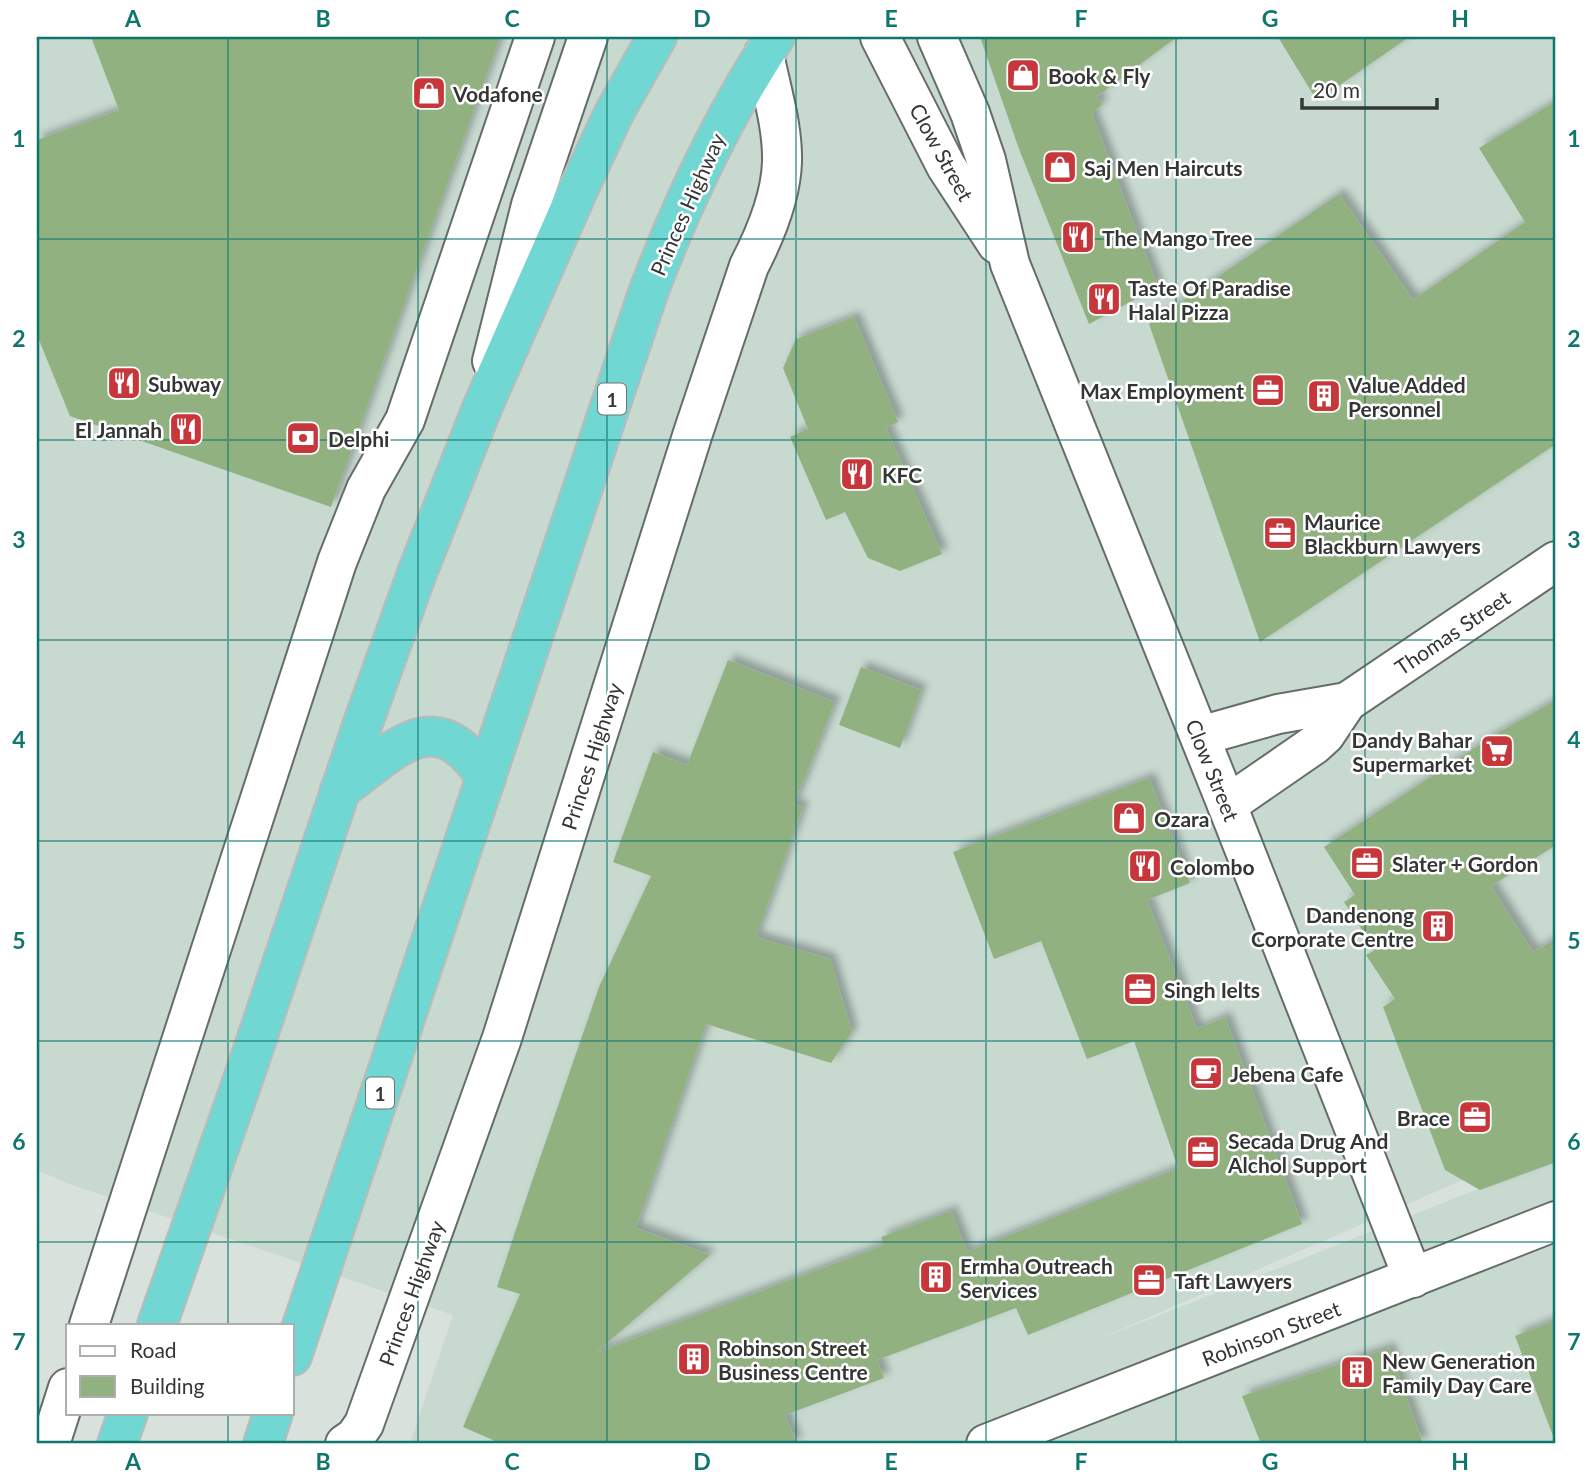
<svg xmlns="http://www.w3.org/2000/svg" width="1593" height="1481" font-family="Lato,sans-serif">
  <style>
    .built { fill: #c8d9d0 }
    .building { fill: #92b181; filter: url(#shadow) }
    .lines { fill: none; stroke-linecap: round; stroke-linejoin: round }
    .minor-casing { stroke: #656d69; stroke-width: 42 }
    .tertiary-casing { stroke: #656d69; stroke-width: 42 }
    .secondary-casing { stroke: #656d69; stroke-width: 42 }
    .trunk-casing { stroke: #babbba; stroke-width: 42 }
    .minor { stroke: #fff; stroke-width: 38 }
    .tertiary { stroke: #fff; stroke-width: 38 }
    .secondary { stroke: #fff; stroke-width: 38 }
    .trunk { stroke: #70d7d2; stroke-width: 38 }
    .grid { fill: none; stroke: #0f766e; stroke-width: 2; stroke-opacity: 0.55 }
    .labels { text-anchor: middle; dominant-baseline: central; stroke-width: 5; stroke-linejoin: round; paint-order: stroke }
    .shield { fill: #fff; stroke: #707271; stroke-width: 2 }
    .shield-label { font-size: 19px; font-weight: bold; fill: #333634 }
    .poi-label { font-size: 21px; font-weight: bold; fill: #333634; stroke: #fff; text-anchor: start }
    .street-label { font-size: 21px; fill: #333634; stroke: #fff }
    .neatline { fill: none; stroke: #0f766e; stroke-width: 2.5 }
    .grid-label { font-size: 23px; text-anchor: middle; font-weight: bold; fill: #0f766e }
  </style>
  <defs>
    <filter id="shadow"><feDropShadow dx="6" dy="-6" stdDeviation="3.5" flood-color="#0004"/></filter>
  </defs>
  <rect width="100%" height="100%" fill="#d9e1dd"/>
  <path class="built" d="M37 37H1556V1139L1097 1340 1556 1158V1444H410L453 1315 67 1183 37 1170Z"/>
  <g class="building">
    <path d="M91 37H500L331 507 70 416 37 335V140L119 110Z"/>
    <path d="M980 37H1177L1096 97 1102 104 1092 114 1158 287 1089 324 1019 149Z"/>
    <path d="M1278 37H1409L1317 101Z"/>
    <path d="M1556 101V444L1260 642 1149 324 1339 194 1413 300 1525 222 1479 148Z"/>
    <path d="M854 317 898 422 886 428 942 554 900 571 868 558 845 512 826 520 790 437 808 429 783 368 796 339Z"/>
    <path d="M728 660 835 702 794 804 803 807 756 937 830 959 852 1032 831 1063 706 1024 636 1228 710 1255 595 1353 884 1245 881 1237 951 1211 967 1252 1178 1168 1134 1041 1087 1059 1041 941 994 959 953 852 1149 778 1190 883 1147 900 1197 1029 1225 1017 1302 1224 1028 1335 1016 1308 877 1360 884 1378 785 1415 797 1444H502L463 1427 520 1294 497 1287 529 1190 599 987 651 876 613 862 653 752 687 765Z"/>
    <path d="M861 667 921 690 900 748 839 725Z"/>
    <path d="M1556 700V845L1491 886 1533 952 1556 939V1162L1480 1190 1445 1170 1383 1007 1395 999 1366 955 1375 950 1344 902 1355 895 1324 847 1493 736Z"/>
    <path d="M1556 1320V1436H1553L1515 1336Z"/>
    <path d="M1389 1348 1423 1444H1261L1242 1396Z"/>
  </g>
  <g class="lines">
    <g class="minor-casing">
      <g id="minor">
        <path d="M89 1325 337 562 366 489 405 420 535 37"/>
        <path d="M50 1444 68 1388"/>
        <path d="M345 1444 355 1437 364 1424 502 1038 693 433 749 266C764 237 781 196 782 162 783 127 771 89 764 54"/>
      </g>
    </g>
    <g class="tertiary-casing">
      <g id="tertiary">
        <path d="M880 37 946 166 997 244"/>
        <path d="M937 37 970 113 986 160 1010 264 1227 805 1413 1278"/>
        <path d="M1200 736 1278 714 1347 702"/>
        <path d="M1227 805 1314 745 1325 735 1347 702 1556 561"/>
        <path d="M986 1444 1556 1221"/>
      </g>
    </g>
    <g class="secondary-casing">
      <path id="secondary" d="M492 361 531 205 588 37"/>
    </g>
    <g class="trunk-casing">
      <g id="trunk">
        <path d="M340 790C396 750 435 699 486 778"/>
        <path d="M157 1325 248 1065 363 723 417 573 482 408 578 190 614 113 657 37"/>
        <path d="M292 1356 648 293C682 203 722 118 775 37"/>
        <path d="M117 1444 128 1413"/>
        <path d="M263 1444 273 1413"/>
      </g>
    </g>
    <use href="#minor" class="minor"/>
    <use href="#tertiary" class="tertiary"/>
    <use href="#secondary" class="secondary"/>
    <use href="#trunk" class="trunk"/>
  </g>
  <path class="grid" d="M228 37V1325M418 37V1444M607 37V1444M796 37V1444M986 37V1444M1176 37V1444M1365 37V1444M37 239H1556M37 440H1556M37 640H1556M37 841H1556M37 1041H1556M37 1242H1556M228 1413V1444"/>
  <defs>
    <g id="shop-square" transform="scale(1.75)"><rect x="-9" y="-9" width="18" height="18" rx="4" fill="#c6363a" stroke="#fff"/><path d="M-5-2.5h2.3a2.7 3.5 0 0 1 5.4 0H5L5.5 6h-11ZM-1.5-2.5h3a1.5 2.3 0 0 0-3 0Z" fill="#fff"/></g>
    <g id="restaurant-square" transform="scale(1.75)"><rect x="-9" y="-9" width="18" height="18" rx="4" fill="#c6363a" stroke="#fff"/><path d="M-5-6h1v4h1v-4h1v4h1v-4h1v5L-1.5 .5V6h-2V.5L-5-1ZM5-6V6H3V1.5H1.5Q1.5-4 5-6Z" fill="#fff"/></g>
    <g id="office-square" transform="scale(1.75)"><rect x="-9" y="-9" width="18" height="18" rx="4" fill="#c6363a" stroke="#fff"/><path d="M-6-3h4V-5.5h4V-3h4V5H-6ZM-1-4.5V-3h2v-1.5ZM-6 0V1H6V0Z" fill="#fff"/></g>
    <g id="building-square" transform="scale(1.75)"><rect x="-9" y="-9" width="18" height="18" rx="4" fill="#c6363a" stroke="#fff"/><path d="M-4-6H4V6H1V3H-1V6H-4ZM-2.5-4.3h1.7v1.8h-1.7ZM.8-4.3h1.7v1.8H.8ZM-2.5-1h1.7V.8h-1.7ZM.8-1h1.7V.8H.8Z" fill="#fff"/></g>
    <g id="bank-square" transform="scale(1.75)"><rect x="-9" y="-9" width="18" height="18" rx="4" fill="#c6363a" stroke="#fff"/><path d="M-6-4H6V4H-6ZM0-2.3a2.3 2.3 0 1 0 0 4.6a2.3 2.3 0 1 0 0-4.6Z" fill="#fff"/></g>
    <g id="supermarket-square" transform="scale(1.75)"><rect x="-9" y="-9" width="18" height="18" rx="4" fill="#c6363a" stroke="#fff"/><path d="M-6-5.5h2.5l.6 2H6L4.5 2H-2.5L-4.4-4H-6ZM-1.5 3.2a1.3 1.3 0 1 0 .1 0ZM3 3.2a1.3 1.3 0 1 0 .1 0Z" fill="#fff"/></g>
    <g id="cafe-square" transform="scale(1.75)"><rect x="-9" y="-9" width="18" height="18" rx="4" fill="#c6363a" stroke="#fff"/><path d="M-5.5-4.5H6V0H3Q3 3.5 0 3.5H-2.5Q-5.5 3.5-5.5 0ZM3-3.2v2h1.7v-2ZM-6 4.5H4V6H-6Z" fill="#fff"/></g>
  </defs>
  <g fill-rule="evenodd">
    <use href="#shop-square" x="1023" y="75"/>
    <use href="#shop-square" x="429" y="93"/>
    <use href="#shop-square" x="1060" y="167"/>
    <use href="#restaurant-square" x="1078" y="237"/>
    <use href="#restaurant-square" x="1104" y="299"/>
    <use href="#restaurant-square" x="124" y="383"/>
    <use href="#office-square" x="1268" y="390"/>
    <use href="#building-square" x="1324" y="396"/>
    <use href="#restaurant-square" x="186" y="429"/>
    <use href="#bank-square" x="303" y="438"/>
    <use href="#restaurant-square" x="857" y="474"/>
    <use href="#office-square" x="1280" y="533"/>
    <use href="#supermarket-square" x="1497" y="751"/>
    <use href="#shop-square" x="1129" y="818"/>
    <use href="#office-square" x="1367" y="863"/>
    <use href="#restaurant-square" x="1145" y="866"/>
    <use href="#building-square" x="1438" y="926"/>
    <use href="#office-square" x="1140" y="989"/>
    <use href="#cafe-square" x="1206" y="1073"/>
    <use href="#office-square" x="1475" y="1117"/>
    <use href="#office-square" x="1203" y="1152"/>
    <use href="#building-square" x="936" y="1277"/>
    <use href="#office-square" x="1149" y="1280"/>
    <use href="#building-square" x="694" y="1359"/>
    <use href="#building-square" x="1357" y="1372"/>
  </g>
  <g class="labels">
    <g class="shield">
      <rect x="598" y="383.5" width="28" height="31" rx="5"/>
      <rect x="366" y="1077.5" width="28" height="31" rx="5"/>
    </g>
    <g class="shield-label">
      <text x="612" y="399">1</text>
      <text x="380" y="1093">1</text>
    </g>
    <g class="poi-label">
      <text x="1048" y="75">Book &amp; Fly</text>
      <text x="453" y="93">Vodafone</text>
      <text x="1084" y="167">Saj Men Haircuts</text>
      <text x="1102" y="237">The Mango Tree</text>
      <text x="1128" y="287">Taste Of Paradise<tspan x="1128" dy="24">Halal Pizza</tspan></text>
      <text x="148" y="383">Subway</text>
      <text x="1348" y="384">Value Added<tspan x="1348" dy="24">Personnel</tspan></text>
      <text x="1244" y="390" text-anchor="end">Max Employment</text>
      <text x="162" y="429" text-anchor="end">El Jannah</text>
      <text x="328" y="438">Delphi</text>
      <text x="882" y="474">KFC</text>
      <text x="1304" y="521">Maurice<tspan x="1304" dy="24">Blackburn Lawyers</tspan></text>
      <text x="1472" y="739" text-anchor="end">Dandy Bahar<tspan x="1472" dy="24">Supermarket</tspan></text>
      <text x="1154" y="818">Ozara</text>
      <text x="1392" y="863">Slater + Gordon</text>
      <text x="1170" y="866">Colombo</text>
      <text x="1414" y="914" text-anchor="end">Dandenong<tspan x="1414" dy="24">Corporate Centre</tspan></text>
      <text x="1164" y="989">Singh Ielts</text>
      <text x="1230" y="1073">Jebena Cafe</text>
      <text x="1450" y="1117" text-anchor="end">Brace</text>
      <text x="1228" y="1140">Secada Drug And<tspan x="1228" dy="24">Alchol Support</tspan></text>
      <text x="960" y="1265">Ermha Outreach<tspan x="960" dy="24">Services</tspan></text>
      <text x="1174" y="1280">Taft Lawyers</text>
      <text x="718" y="1347">Robinson Street<tspan x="718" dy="24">Business Centre</tspan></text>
      <text x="1382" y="1360">New Generation<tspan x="1382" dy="24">Family Day Care</tspan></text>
    </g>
    <g class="street-label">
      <text transform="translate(942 152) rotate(61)">Clow Street</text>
      <text transform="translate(687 204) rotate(-66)">Princes Highway</text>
      <text transform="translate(1452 632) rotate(-34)">Thomas Street</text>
      <text transform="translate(591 756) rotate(-72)">Princes Highway</text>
      <text transform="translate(1213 770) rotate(68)">Clow Street</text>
      <text transform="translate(411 1293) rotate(-70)">Princes Highway</text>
      <text transform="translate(1271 1333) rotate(-21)">Robinson Street</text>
    </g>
  </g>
  <rect width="1593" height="1481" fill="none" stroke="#ffffff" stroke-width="77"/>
  <rect x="66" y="1324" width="228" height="91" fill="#ffffff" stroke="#adafae" stroke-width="2"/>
  <rect x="80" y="1346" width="35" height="10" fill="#ffffff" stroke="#adafae" stroke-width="2"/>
  <text x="130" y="1358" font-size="21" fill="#333634">Road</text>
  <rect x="80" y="1376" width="35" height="21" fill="#92b181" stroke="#adafae" stroke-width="2"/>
  <text x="130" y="1394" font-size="21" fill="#333634">Building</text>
  <path d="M1302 98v10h135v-10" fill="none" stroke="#333634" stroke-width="3.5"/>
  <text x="1313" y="98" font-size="21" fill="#333634" stroke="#ffffff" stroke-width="5" paint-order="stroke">20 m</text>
  <rect x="38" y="38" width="1516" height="1404" class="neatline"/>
  <g class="grid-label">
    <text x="133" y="27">A</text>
    <text x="323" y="27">B</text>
    <text x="512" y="27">C</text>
    <text x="702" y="27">D</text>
    <text x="891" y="27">E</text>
    <text x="1081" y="27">F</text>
    <text x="1270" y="27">G</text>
    <text x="1460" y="27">H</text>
    <text x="19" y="147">1</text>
    <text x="1574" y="147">1</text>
    <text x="19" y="347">2</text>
    <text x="1574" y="347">2</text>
    <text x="19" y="548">3</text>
    <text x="1574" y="548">3</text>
    <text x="19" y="748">4</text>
    <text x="1574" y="748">4</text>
    <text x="19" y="949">5</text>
    <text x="1574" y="949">5</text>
    <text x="19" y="1150">6</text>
    <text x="1574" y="1150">6</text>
    <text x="19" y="1350">7</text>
    <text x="1574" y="1350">7</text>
    <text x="133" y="1470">A</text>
    <text x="323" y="1470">B</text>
    <text x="512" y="1470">C</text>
    <text x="702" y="1470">D</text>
    <text x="891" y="1470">E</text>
    <text x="1081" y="1470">F</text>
    <text x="1270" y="1470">G</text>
    <text x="1460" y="1470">H</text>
  </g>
</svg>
